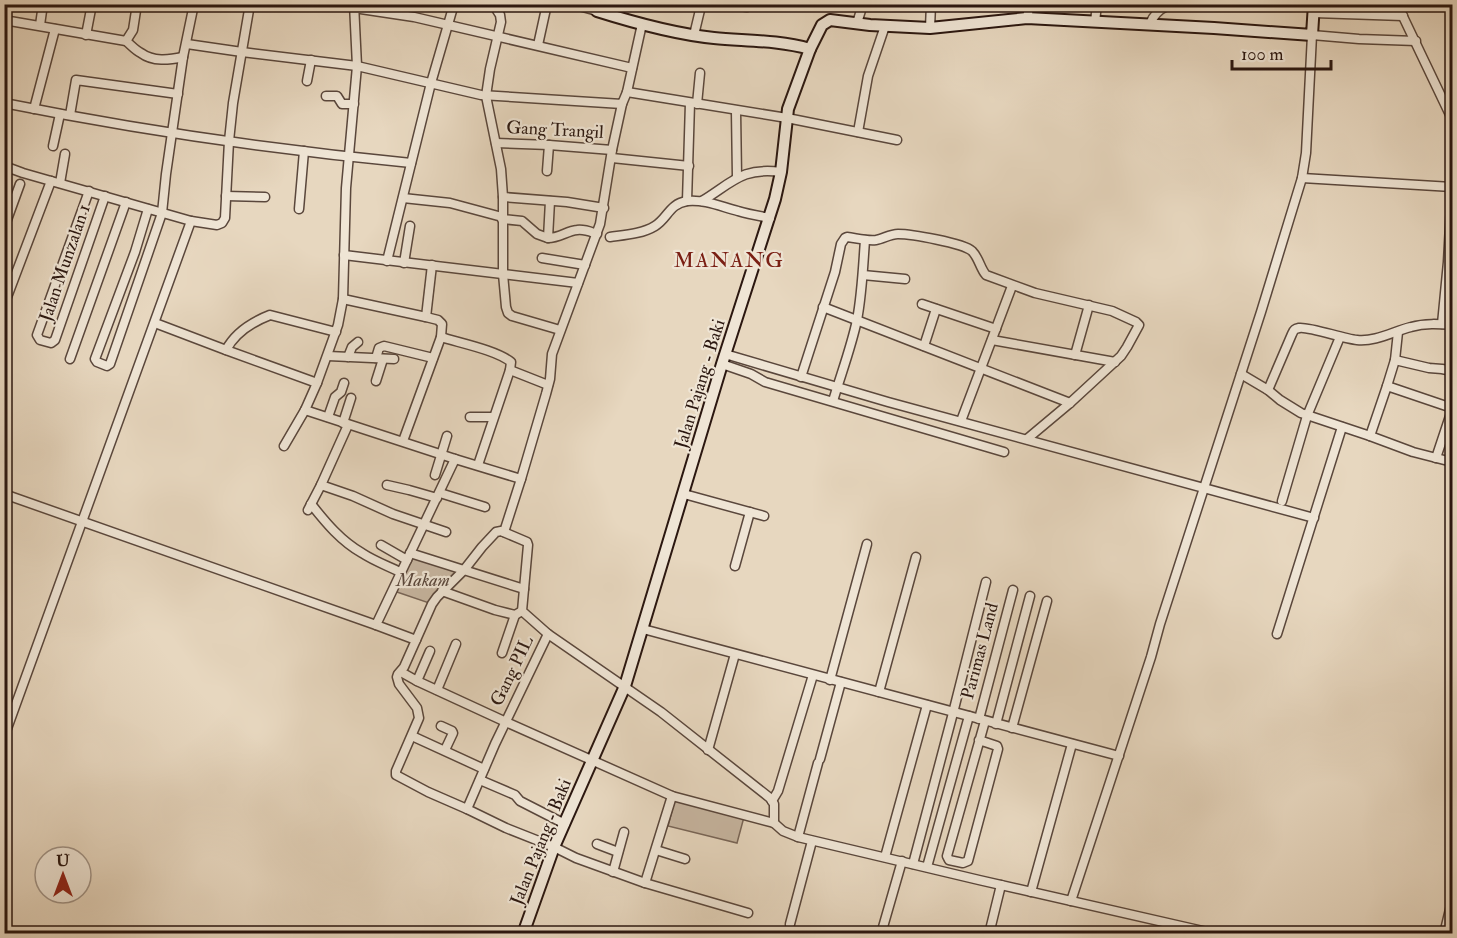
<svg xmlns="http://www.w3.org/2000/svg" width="1457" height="938" font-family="'IM FELL Double Pica',serif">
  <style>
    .green { fill: #c7b6a1; stroke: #796658; stroke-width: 1.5 }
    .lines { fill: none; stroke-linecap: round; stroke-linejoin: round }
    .street-casing { stroke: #5a473c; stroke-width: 11 }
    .secondary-casing { stroke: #2b1710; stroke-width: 14 }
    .street { stroke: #efe5d5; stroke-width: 8 }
    .secondary { stroke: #efe5d5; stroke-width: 10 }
    .labels { text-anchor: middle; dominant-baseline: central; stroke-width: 4.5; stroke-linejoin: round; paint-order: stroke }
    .street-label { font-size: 18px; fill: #2b1710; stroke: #efe5d5 }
    .park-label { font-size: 18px; font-style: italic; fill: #5a473c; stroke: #efe5d5 }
    .quarter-label { font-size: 21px; letter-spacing: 1.5px; fill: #7a1f14; stroke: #efe5d5 }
  </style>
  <rect width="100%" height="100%" fill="#e7d7bf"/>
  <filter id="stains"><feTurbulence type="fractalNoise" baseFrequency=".00333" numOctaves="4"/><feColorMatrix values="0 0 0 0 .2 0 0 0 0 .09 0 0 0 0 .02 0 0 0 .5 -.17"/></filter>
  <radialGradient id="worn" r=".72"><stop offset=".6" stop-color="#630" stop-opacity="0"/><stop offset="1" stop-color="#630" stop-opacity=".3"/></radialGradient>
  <g class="green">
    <path d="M412 555 458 571 429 603 394 591Z"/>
    <path d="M675 799 744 817 737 843 668 826Z"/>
  </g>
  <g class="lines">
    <g class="street-casing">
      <g id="street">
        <path d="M269 4V5"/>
        <path d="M493 4 500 15 501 22 490 69 486 96 501 169 503 197V274L506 307 508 313 512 316 560 330"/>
        <path d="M572 4 597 11"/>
        <path d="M721 4 747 7"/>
        <path d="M1397 4 1452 119"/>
        <path d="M354 8 414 17 632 68"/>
        <path d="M1314 13 1403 16"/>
        <path d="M1027 18 1030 4"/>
        <path d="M4 20 126 41C131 45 135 50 141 53 153 62 169 60 183 57"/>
        <path d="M1095 22 1097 4"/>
        <path d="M857 23 863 4"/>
        <path d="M1150 24C1153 16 1158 10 1167 6"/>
        <path d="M40 25 43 4"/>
        <path d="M930 28 931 4"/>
        <path d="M86 35 92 4"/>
        <path d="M694 35 700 10 704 4"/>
        <path d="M126 41 133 30 137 4"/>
        <path d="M187 44 242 52 357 66 481 95 622 104 627 92 787 118 897 140"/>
        <path d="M538 45 547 4"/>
        <path d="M4 60 6 52"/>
        <path d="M307 81 311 60"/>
        <path d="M627 92 642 24"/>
        <path d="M326 96H337L342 104H354"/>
        <path d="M4 103C139 130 275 150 411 163"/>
        <path d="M697 104 700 73"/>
        <path d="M34 109 55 29"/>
        <path d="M736 111 737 177"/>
        <path d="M70 115 76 80 178 94"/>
        <path d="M858 132 868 76 885 26"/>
        <path d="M496 143 549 145 612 150"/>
        <path d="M53 146 60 114"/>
        <path d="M612 158 689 166"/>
        <path d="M4 166 23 173 191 221 217 225 222 223 225 218 229 141 233 103 250 4"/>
        <path d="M547 171 549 145"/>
        <path d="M1302 178 1452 187"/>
        <path d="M60 183 65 154"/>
        <path d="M89 191 37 335 40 340 51 343 55 340 105 196"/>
        <path d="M226 196 265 197"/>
        <path d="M503 197 567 202 604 208"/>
        <path d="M403 198 450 203 502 217"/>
        <path d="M550 201 548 238C559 238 567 231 577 230 585 229 591 232 597 234"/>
        <path d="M687 201 690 103"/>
        <path d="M702 201C733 182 742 167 781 172"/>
        <path d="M148 209 135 252 95 359 97 362 107 366 110 364 162 213 166 174 183 57 194 4"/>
        <path d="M299 209 304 151"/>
        <path d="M502 219 522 221 537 234 548 238"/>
        <path d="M4 228 20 184"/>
        <path d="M610 237C624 235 642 234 655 226 668 218 669 204 687 201 704 199 722 207 738 211 748 214 759 216 770 218"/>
        <path d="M344 255 578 283"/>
        <path d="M542 258 585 265"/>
        <path d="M387 261 431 83 454 4"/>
        <path d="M404 263 410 226"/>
        <path d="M863 275 905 279"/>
        <path d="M343 299 426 317 438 320 442 324 441 337 403 441"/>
        <path d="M922 304 996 329"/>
        <path d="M4 305 51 181"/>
        <path d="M823 307 1070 403"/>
        <path d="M426 317 432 265"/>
        <path d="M155 323 226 350 317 383"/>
        <path d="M1442 324 1448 262 1452 187"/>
        <path d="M441 337C460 343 496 350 511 362L510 370 478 465"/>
        <path d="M992 340 1115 362"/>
        <path d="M924 346 936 309"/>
        <path d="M226 350C235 333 252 322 270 315L336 332"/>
        <path d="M725 354 888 402 1314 518"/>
        <path d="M1075 355 1089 305"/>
        <path d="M328 356 394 359"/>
        <path d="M348 357 352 347 358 342"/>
        <path d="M376 358 379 348 384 346 433 358"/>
        <path d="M70 359 126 202"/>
        <path d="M1395 360 1429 368 1442 369 1452 371"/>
        <path d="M722 364 751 374 765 382 1004 452"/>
        <path d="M510 370 548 385"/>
        <path d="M1241 374 1268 390 1280 400 1301 413 1370 436 1387 386 1452 408"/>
        <path d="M801 377 835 272 841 244 845 238 847 237C856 238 866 241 876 240 883 239 890 234 898 234 911 234 963 243 972 251 979 258 980 268 986 275L1035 293 1112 311 1136 322 1139 325 1127 347 1121 356 1070 403 1027 439"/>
        <path d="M376 381 383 359"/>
        <path d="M1387 386 1395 360 1398 332"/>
        <path d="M1268 390 1292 334C1294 330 1294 329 1299 328 1308 326 1344 339 1357 340 1376 342 1394 331 1411 327 1425 323 1439 324 1452 325"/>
        <path d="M833 401C841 374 851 348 857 320 862 294 863 267 865 240"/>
        <path d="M305 410 455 459 521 479"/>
        <path d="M328 417 335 397 341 392 344 383"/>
        <path d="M470 417H493"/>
        <path d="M961 421 1012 286"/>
        <path d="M343 423 351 398"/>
        <path d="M1370 436 1413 452 1452 462"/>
        <path d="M284 446 305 410 317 383 338 325 343 299 346 188 357 66 354 4"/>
        <path d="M1436 458 1452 410"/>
        <path d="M455 459 376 625 416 640 404 667 398 674 397 677 399 684 417 708 419 718 396 771V775L428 792 467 809 506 828 554 847 576 858 645 883 748 913"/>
        <path d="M435 475 447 436"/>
        <path d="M321 485 353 496 393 514 446 532"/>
        <path d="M387 485 409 490 437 498"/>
        <path d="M440 493 485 507"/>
        <path d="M4 494 376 625"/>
        <path d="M684 494 764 516"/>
        <path d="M1282 501 1307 416 1340 337"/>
        <path d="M311 504C326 523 341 541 362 553 374 561 388 566 400 572"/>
        <path d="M308 510 321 485 348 425"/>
        <path d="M504 532 521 479 546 394 550 379 552 354 600 224 612 150 622 104"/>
        <path d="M381 545 407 560"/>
        <path d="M410 553 524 589"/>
        <path d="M735 566 750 512"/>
        <path d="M442 591 495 610 515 615 522 611"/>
        <path d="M643 629 1119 756"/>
        <path d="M1277 634 1342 427"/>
        <path d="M416 640 432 604 437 597 464 570 482 547 496 532 501 531 527 542 528 545 522 611 548 634 661 712 770 798 774 804V823"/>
        <path d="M502 653 515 615"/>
        <path d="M401 672 417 681 506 722 672 796 774 823 783 831 798 837 979 880 1216 934"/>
        <path d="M830 680 867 544"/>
        <path d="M417 681 430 651"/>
        <path d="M437 690 456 644"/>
        <path d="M879 692 916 557"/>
        <path d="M979 719 1013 590"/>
        <path d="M996 724 1030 596"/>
        <path d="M441 726 452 731 453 733 445 750"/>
        <path d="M1012 728 1047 601"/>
        <path d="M412 736 484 769"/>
        <path d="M4 737 191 221"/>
        <path d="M979 740 997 746 998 749 968 861 963 863 949 860 947 856 985 721"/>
        <path d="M708 750 735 654"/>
        <path d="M820 759 841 682"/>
        <path d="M480 780 515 795 520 801 565 824"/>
        <path d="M772 801 778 791 813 675"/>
        <path d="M467 809 495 744 548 634"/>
        <path d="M798 837 818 763"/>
        <path d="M597 844 618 852"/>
        <path d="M656 850 685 859"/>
        <path d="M885 857 927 705"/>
        <path d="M913 864 953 713 986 582"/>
        <path d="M927 867 969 716"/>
        <path d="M613 872 624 832"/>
        <path d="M645 883 672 796"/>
        <path d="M1031 892 1072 744"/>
        <path d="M1071 901 1151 657 1160 624 1261 312 1302 178 1306 153 1312 35 1359 39 1416 41"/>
        <path d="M790 924 812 841"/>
        <path d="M881 934 902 861"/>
        <path d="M989 934 1001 885"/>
        <path d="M1444 934 1452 901"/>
      </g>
    </g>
    <g class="secondary-casing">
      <g id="secondary">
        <path d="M810 49 822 25 830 20 870 25 930 28 1027 18 1214 28 1312 35 1314 4"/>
        <path d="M523 934 554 847 625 686 722 364 775 199 781 172 788 109 810 49C778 40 746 41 714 38 674 34 635 23 597 11L598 4"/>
      </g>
    </g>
    <use href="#street" class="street"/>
    <use href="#secondary" class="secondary"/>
  </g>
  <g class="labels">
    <g class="street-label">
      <text transform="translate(555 130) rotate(3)">Gang Trangil</text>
      <text transform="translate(65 263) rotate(-71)">Jalan Munzalan 1</text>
      <text transform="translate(700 384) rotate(-73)">Jalan Pajang - Baki</text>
      <text transform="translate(980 651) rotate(-75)">Parimas Land</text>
      <text transform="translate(512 671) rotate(-64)">Gang PIL</text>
      <text transform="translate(541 842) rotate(-68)">Jalan Pajang - Baki</text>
    </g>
    <g class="park-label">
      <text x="423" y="580">Makam</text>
    </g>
    <g class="quarter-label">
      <text x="729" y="260">MANANG</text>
    </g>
  </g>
  <rect width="1457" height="938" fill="none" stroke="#e7d7bf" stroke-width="24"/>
  <rect x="6" y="6" width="1445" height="926" fill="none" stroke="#2b1710" stroke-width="3"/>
  <rect x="12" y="12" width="1433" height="914" fill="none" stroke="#2b1710" stroke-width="1.5"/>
  <g transform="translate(63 875)"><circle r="28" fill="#efe5d5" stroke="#a19386" stroke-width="1.5"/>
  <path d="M0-4.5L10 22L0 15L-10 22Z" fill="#8f2418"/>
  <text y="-9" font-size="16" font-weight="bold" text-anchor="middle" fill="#2b1710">U</text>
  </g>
  <path d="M1232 60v9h99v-9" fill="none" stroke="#2b1710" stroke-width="3"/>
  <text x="1241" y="60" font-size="18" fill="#2b1710" stroke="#efe5d5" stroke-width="4.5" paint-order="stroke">100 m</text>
  <rect width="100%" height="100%" filter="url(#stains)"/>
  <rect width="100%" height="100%" fill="url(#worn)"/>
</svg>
